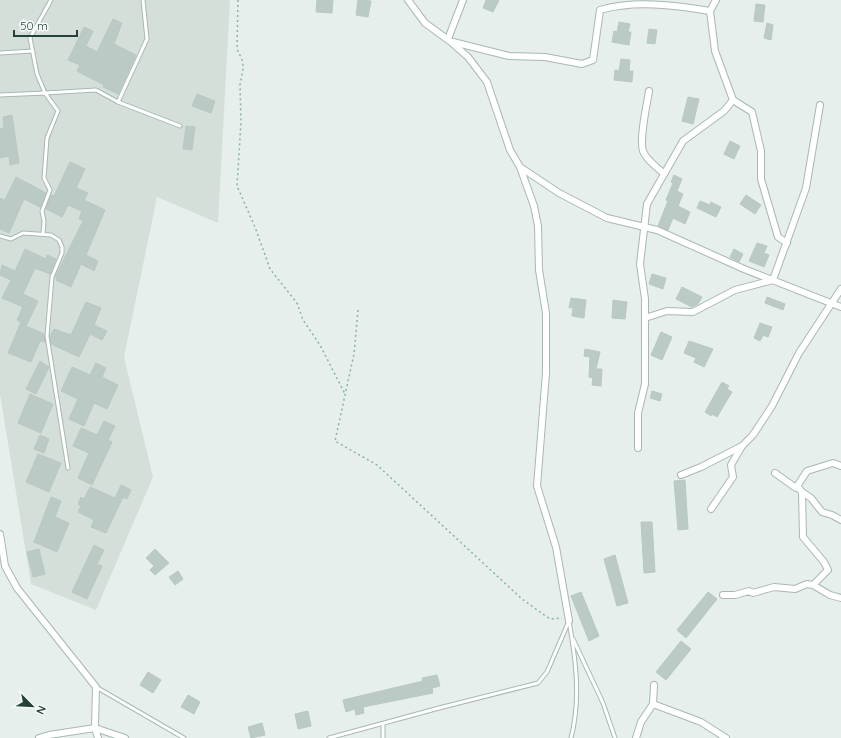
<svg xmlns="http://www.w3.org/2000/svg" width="841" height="738" font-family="Quicksand,sans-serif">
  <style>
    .built { fill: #d4dfda }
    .building { fill: #bbcac4; stroke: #b8c9c2 }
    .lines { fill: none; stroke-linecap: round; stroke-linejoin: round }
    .lane-casing { stroke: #a8b8b2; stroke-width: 5 }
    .street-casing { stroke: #a8b8b2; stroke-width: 8 }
    .path { stroke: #86b3a5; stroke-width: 1.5; stroke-dasharray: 2 3; stroke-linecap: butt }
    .lane { stroke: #fff; stroke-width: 3 }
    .street { stroke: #fff; stroke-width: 6 }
  </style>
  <rect width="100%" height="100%" fill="#e6efeb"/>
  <path class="built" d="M0 0H230L218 223 157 197 124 357 153 477 96 610 31 584 0 394Z"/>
  <g class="building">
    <path d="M317 0H333L332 13 316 12Z"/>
    <path d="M358 0 371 1 368 17 356 15Z"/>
    <path d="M486 0H499L493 12 483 8Z"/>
    <path d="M756 4 765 5 763 22 754 21Z"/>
    <path d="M113 19 122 23 114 44 136 55 118 94 103 87 104 85 77 71 80 65 68 60 84 27 93 31 86 46 97 52Z"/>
    <path d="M619 22 630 24 628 32H631L629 45 612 42 614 31 617 32Z"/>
    <path d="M767 23 773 25 771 40 764 38Z"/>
    <path d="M649 29 657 30 655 44 647 43Z"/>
    <path d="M621 59 630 60 629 71H633L632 82 614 80 615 70 619 71Z"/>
    <path d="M197 94 215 101 211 113 192 106Z"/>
    <path d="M688 97 699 99 693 124 682 121Z"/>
    <path d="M12 115 19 163 10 165 9 156 0 158V129L4 128 3 117Z"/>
    <path d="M186 126 195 127 192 150 183 149Z"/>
    <path d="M730 141 740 146 734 159 724 154Z"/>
    <path d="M70 162 85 169 76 188 88 193 84 200 105 210 86 255 98 261 94 271 81 264 71 287 56 280 57 277H55L83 221 79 219 82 211 68 205 62 217 46 209 51 195 54 196Z"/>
    <path d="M674 175 682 179 677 191 683 194 678 206 690 212 685 224 673 218 668 230 658 226 668 201 666 200 673 183 671 182Z"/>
    <path d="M16 177 46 193 40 207 24 199 9 233 0 229V198L5 200Z"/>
    <path d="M746 195 761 205 755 214 740 204Z"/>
    <path d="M700 201 710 205 711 202 721 207 716 217 697 208Z"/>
    <path d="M757 243 767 246 764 253 769 255 764 267 749 261Z"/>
    <path d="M25 249 46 259 47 255 56 259 50 274 35 268 23 294 38 301 26 326 44 334 45 342 40 341 31 362 8 353 21 322 17 320 23 307 2 298 11 280 0 275 2 265 15 271Z"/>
    <path d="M734 249 743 254 739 262 730 257Z"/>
    <path d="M652 274 666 278 663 289 649 284Z"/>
    <path d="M682 287 702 297 698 304 692 307 676 299Z"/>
    <path d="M767 297 785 304 783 310 765 303Z"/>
    <path d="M571 298 586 300 584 318 572 316 573 307 569 308Z"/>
    <path d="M613 300 627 302 625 319 612 318Z"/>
    <path d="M86 302 101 308 94 325 107 331 102 340 90 334 79 357 51 344 50 336 54 329 71 335Z"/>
    <path d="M760 323 772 327 768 337 763 335 760 341 754 338Z"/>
    <path d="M661 332 672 337 662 360 651 355Z"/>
    <path d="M689 341 713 349 704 367 694 362 696 358 684 353Z"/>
    <path d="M585 349 600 352 596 369H602L601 386 592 385 593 378 589 377 590 357 584 356Z"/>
    <path d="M40 361 49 367 36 394 26 389Z"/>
    <path d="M96 363 106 368 102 377 118 385 107 409 94 403 84 426 69 419 78 399 61 391 72 367 90 375Z"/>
    <path d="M722 382 729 386 727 389 732 392 717 417 712 414 711 416 705 412Z"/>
    <path d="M652 391 662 394 660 401 650 398Z"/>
    <path d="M30 394 53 404 41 433 18 423Z"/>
    <path d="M104 421 115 426 108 440 112 442 92 485 78 478 89 453 73 446 81 428 97 435Z"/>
    <path d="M40 435 49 439 44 453 34 449Z"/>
    <path d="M38 454 61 463 49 492 26 482Z"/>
    <path d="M685 480 688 529 678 530 674 481Z"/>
    <path d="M121 485 131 490 127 499 123 497 106 533 91 527 94 520 78 512 81 506 78 504 81 497 84 499 90 487 115 498Z"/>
    <path d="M51 497 61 501 55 517 69 523 57 552 34 542Z"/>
    <path d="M641 522H652L655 572 644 573Z"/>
    <path d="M94 545 104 550 97 564 102 566 87 599 72 592Z"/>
    <path d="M39 549 45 574 33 577 27 552Z"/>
    <path d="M155 549 169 563 155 575 150 570 154 566 146 558Z"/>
    <path d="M615 555 628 603 617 606 604 559Z"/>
    <path d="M178 571 183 579 175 585 169 577Z"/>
    <path d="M581 592 599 636 589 641 571 596Z"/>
    <path d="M708 592 717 599 686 638 677 630Z"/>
    <path d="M681 641 691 649 666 680 656 672Z"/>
    <path d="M148 672 161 680 153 693 140 685Z"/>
    <path d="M437 675 440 686 432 688 433 693 363 707 364 713 356 715 355 709 346 712 343 700 423 681 422 678Z"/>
    <path d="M188 695 200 702 194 714 181 707Z"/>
    <path d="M308 711 311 726 298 729 295 714Z"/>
    <path d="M262 723 265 735 251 738 248 727Z"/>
  </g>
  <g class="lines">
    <g class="lane-casing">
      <g id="lane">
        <path d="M51 0 30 38 37 74 45 93 96 90 118 102 147 39 143 0"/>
        <path d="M0 53 33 51"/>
        <path d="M0 95 45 93 58 111 47 138 44 178 50 190 42 211 44 221 43 234"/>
        <path d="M118 102 180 126"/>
        <path d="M0 236 11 239 23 233 51 235 59 240 62 247V253L52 277 47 336 68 468"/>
        <path d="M569 621C576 661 581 699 571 738"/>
        <path d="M573 639 603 703 615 738"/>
        <path d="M96 687 184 738"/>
        <path d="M383 724V738"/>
        <path d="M329 738 439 708 538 683 547 672 569 621"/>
      </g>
    </g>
    <g class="street-casing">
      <g id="street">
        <path d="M408 0 425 23 451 42 468 57 487 82 510 150 520 167 559 193 607 218 657 230 744 269 841 307"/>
        <path d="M448 39 463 0"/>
        <path d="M453 42 509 56 545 57 582 64 593 60 600 10C634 0 674 5 710 11L716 0"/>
        <path d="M649 91C647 104 639 139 643 151 646 160 657 167 664 174"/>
        <path d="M733 100 752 112 761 151V179L778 237 787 243"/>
        <path d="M520 167 534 206 538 226 539 270 546 313V373L537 486 556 547 569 621"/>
        <path d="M645 318 667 311 693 312 735 290 773 280 806 188 820 105"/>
        <path d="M638 448V413L645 384V299L640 264 647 204 683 141 724 111 733 100 715 51 710 11"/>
        <path d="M775 473 796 488 807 471 833 463 841 466"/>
        <path d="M681 475 701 467 742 446"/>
        <path d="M797 486 802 492 803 537 824 562 828 570 813 585"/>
        <path d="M802 492 811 498 822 512 832 515 841 520"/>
        <path d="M711 509 733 477 731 465 742 446 753 435 772 406 799 353 841 289"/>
        <path d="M0 534 5 566 17 588 96 687 95 728 98 738"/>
        <path d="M723 595H735L749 591 753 593 774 587 795 589 807 584 813 585 830 595 841 598"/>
        <path d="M653 704 701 722 726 738"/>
        <path d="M39 738 49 735 95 728 125 738"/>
        <path d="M636 738 641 722 653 704 654 685"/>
      </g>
    </g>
    <g class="path">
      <path d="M238 0 237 49 243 62V69L240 85 241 122 237 186 255 227 270 269 297 303 303 320 320 345 345 394"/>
      <path d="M358 310 354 354 335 441 377 465 522 599 547 617 551 619 562 618"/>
    </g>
    <use href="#lane" class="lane"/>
    <use href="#street" class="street"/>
  </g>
  <g transform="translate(32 706) rotate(114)" stroke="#f7fbf9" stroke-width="3" paint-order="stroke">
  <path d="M0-3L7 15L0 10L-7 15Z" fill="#24423a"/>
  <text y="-6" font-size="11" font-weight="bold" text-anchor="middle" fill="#24423a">N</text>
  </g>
  <path d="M14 30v6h63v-6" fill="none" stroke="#24423a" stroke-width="2"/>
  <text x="20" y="30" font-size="12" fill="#24423a" stroke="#f7fbf9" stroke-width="3" paint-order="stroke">50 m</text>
</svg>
